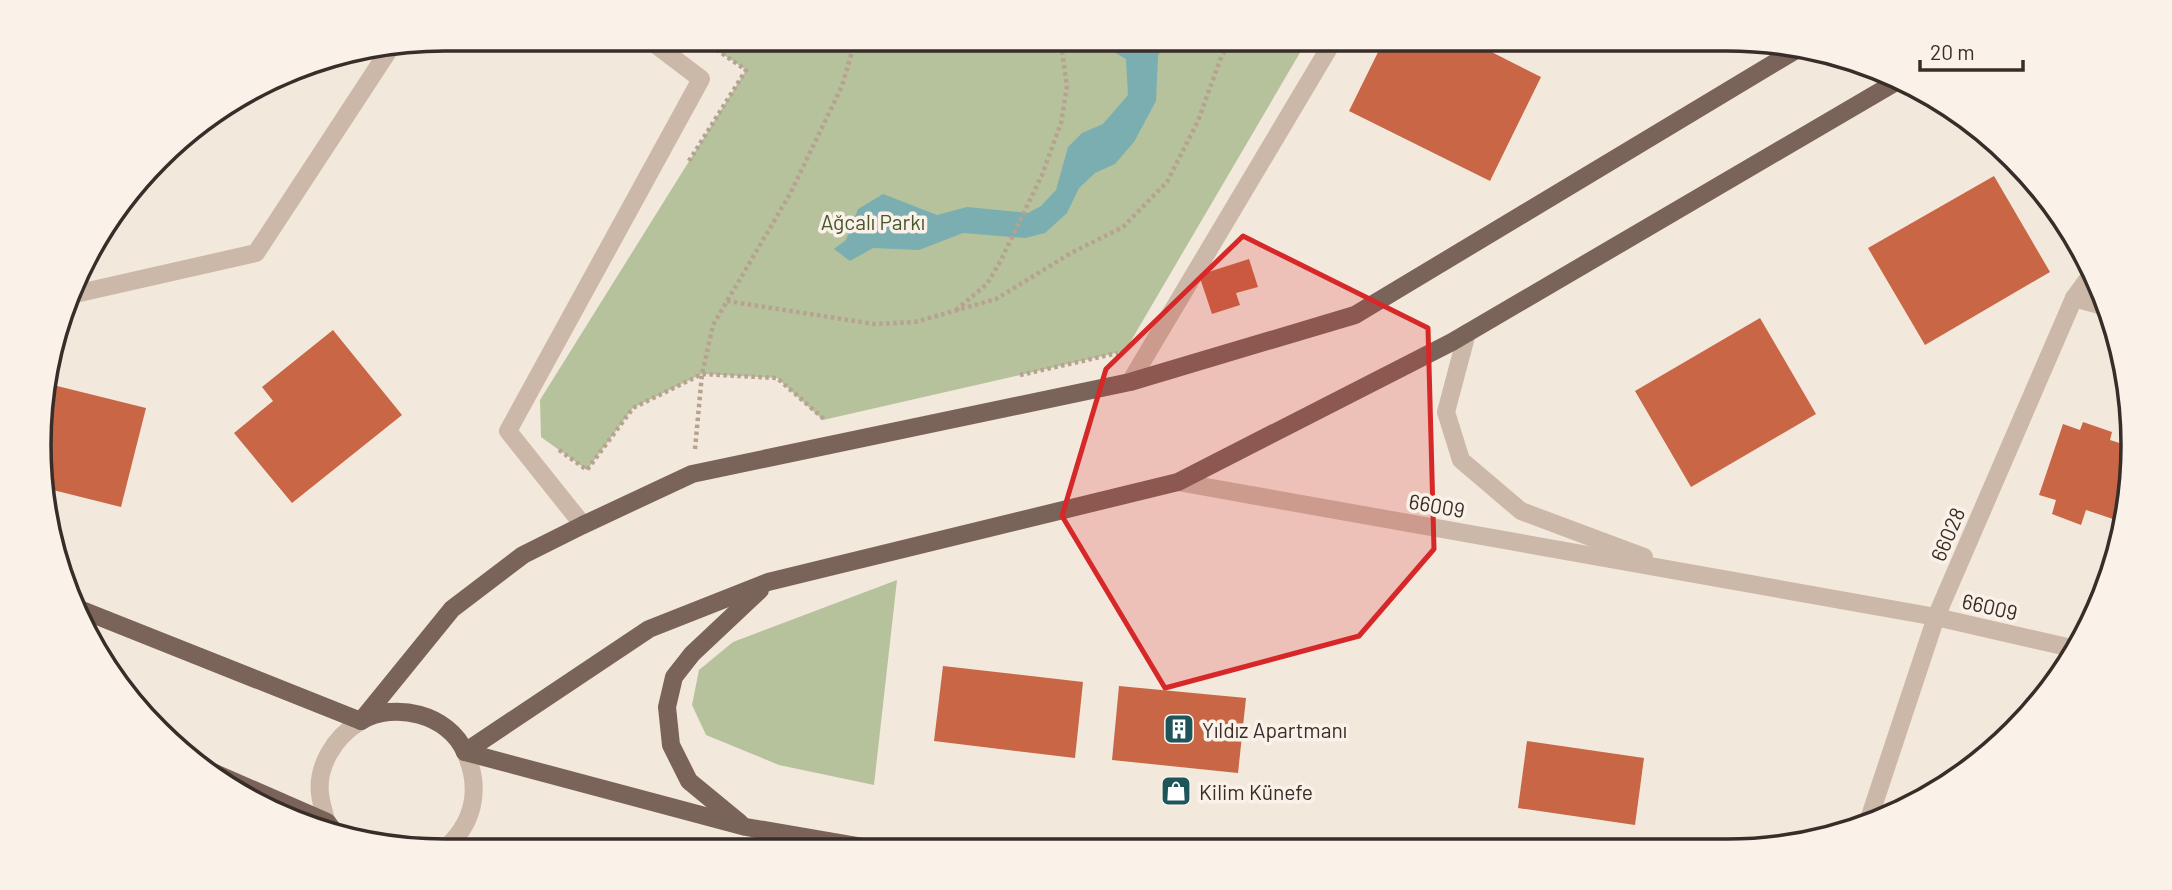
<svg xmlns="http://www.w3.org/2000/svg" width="2172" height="890" font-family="Barlow,sans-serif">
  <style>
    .green { fill: #b5c29c }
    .water { fill: #7baeb0 }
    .building { fill: #c86645 }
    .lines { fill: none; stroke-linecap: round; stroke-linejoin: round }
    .path { stroke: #b7a292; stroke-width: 4.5; stroke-dasharray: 3.5 3.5; stroke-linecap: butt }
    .minor { stroke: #cbb8a8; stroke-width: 18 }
    .major { stroke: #7a6459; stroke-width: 18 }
    .marked { fill: #d62828; fill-opacity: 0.2; stroke: #d62828; stroke-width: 5; stroke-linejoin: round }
    .labels { text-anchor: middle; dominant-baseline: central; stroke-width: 7; stroke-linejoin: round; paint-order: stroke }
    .park-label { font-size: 21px; fill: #46562c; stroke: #faf2e9 }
    .street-label { font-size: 21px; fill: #382d28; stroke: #faf2e9 }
    .poi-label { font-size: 21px; fill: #382d28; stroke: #faf2e9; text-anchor: start }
    .rim { fill: none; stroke: #382d28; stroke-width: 3.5 }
  </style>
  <rect width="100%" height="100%" fill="#f3e8dc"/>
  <g class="green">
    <path d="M700 39H1308L1125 351 823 420 777 378 702 374 633 408 587 470 541 437 540 400 746 70Z"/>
    <path d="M897 580 874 785 779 765 706 735 692 705 699 670 733 642Z"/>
  </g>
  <path class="water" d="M1100 39H1168L1158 56 1156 101 1134 142 1115 164 1095 173 1079 188 1067 213 1045 233 1025 238 963 233 919 250 873 248 850 261 834 249 846 240 858 209 883 194 937 215 967 207 1028 213 1041 206 1056 190 1068 147 1082 133 1103 124 1128 95 1126 59 1102 45Z"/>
  <g class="building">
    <path d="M1385 38H1464L1541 77 1490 181 1349 111Z"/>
    <path d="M1994 176 2050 272 1925 345 1868 248Z"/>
    <path d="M1249 259 1258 287 1236 293 1240 305 1212 314 1199 275Z"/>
    <path d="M1760 318 1816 414 1691 487 1635 391Z"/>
    <path d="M333 330 402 415 292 503 234 433 273 401 262 387Z"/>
    <path d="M45 383 146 408 121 507 45 488 42 392Z"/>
    <path d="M2083 422 2112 432 2110 440 2129 446 2119 521 2086 510 2081 525 2052 514 2056 500 2039 495 2063 424 2080 430Z"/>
    <path d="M943 666 1083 682 1075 758 934 741Z"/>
    <path d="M1119 686 1246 698 1238 773 1112 760Z"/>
    <path d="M1527 741 1644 758 1635 825 1518 808Z"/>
  </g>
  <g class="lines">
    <g class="path">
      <path d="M689 161 746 70 700 38"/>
      <path d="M727 301 874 324 915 322 996 299 1071 253 1123 227 1167 182 1198 121 1222 55 1234 38"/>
      <path d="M956 310 987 284 1001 260 1042 175 1061 123 1067 86 1060 38"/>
      <path d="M1020 375 1118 353"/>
      <path d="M695 449 702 374 713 325 790 194 842 86 856 38"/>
      <path d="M559 450 587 470 633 408 702 374 777 378 824 419"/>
    </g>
    <g class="minor">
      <path d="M75 294 256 253 391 47"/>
      <path d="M2074 298 2103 306"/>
      <path d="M1467 333 1446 412 1461 460 1521 511 1644 557"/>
      <path d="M1130 382 1335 38"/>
      <path d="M1178 482 1936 617 2076 649"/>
      <path d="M583 525 508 431 701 79 647 38"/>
      <path d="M1867 825 1936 617 2074 298 2093 272"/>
      <path d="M328 832C327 820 323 811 321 800 314 768 335 736 361 721"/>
      <path d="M442 851C474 825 482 789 465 752"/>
    </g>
    <g class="major">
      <path d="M82 610 361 721C394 701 449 714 465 752L746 827 881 850"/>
      <path d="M361 721 452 609 523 555 583 525 692 474 1130 382 1355 315 1796 50"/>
      <path d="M465 752 649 629 768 582 1178 482 1452 342 1896 82"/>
      <path d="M194 764 327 822 336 834"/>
      <path d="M740 823 689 781 671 745 667 707 674 677 692 654 760 590"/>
    </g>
  </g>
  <path class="marked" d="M1243 236 1428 328 1434 549 1359 636 1165 688 1062 516 1106 369Z"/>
  <defs>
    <g id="building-square" transform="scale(1.575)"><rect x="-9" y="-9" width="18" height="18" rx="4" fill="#1d555a" stroke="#faf2e9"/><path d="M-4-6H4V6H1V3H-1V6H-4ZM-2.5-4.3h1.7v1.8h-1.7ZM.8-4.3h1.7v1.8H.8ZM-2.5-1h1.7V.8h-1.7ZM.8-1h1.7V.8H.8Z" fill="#fff"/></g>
    <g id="shop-square" transform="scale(1.575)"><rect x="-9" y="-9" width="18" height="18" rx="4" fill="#1d555a" stroke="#faf2e9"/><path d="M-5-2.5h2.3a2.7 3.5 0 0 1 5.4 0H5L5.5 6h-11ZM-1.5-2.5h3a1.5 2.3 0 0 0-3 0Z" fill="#fff"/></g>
  </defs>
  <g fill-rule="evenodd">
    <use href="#building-square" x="1179" y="729"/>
    <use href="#shop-square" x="1176" y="791"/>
  </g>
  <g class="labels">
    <g class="park-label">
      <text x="873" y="221">Ağcalı Parkı</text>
    </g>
    <g class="street-label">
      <text transform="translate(1437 505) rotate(10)">66009</text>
      <text transform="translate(1947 534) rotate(-67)">66028</text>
      <text transform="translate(1990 606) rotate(13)">66009</text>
    </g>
    <g class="poi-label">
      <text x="1202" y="729">Yıldız Apartmanı</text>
      <text x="1199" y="791">Kilim Künefe</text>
    </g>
  </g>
  <path d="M0 0H2172V890H0ZM445 51H1727A394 394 0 0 1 2121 445V445A394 394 0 0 1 1727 839H445A394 394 0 0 1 51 445V445A394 394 0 0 1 445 51Z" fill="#faf2e9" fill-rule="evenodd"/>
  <path class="rim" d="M445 51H1727A394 394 0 0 1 2121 445V445A394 394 0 0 1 1727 839H445A394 394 0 0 1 51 445V445A394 394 0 0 1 445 51Z"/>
  <path d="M1920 60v10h103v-10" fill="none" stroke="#382d28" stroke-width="3.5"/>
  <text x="1930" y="60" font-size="21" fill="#382d28" stroke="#faf2e9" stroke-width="5" paint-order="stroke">20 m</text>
</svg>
